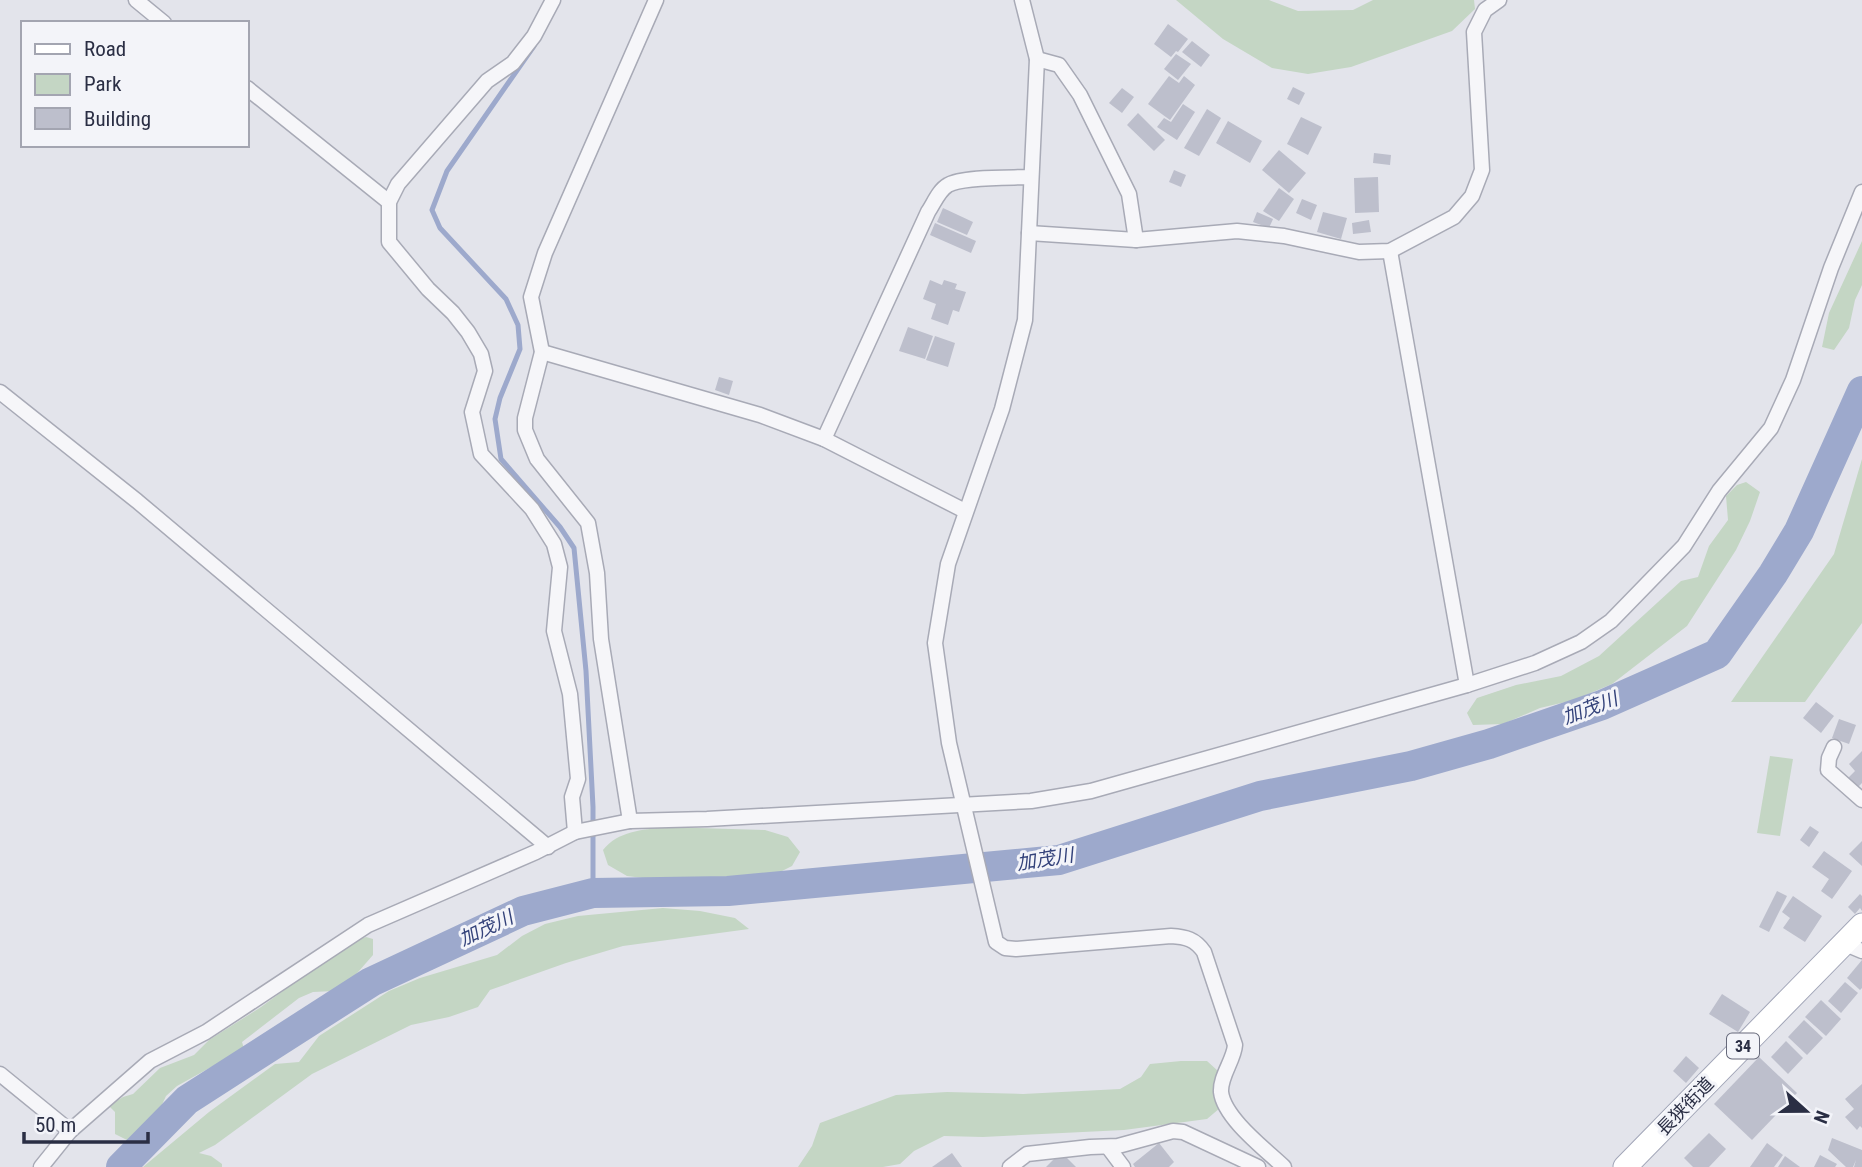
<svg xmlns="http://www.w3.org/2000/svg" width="1862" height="1167" font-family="'Roboto Condensed','Noto Sans JP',sans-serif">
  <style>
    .green { fill: #c4d6c4 }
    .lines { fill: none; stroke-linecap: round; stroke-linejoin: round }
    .stream { stroke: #9da9cc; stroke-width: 5 }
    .river { stroke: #9da9cc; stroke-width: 30 }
    .building { fill: #bdbfcc }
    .minor-casing { stroke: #a8aab6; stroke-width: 17 }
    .primary-casing { stroke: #a2a6b8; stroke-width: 25 }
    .minor { stroke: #f6f6f9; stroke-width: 14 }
    .primary { stroke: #fff; stroke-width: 23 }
    .labels { text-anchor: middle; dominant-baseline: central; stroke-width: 6; stroke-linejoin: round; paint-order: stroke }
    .shield { fill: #f3f4f9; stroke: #66697a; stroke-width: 2 }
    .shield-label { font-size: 16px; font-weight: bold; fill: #2a2e44 }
    .street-label { font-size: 18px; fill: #2a2e44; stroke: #f3f4f9 }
    .water-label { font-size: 19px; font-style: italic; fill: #33427a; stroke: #f3f4f9 }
  </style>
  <rect width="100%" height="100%" fill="#e3e4eb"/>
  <g class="green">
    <path d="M1176 0H1269L1298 11 1353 10 1373 0H1474L1475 9 1452 31 1351 67 1308 74 1272 68 1223 39Z"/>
    <path d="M1862 241V285L1855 300 1849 328 1834 350 1822 347 1829 313Z"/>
    <path d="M1862 459V623L1805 702H1731L1834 554Z"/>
    <path d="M1746 482 1760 492 1750 521 1736 550 1687 626 1612 684 1574 700 1540 708 1503 724 1473 725 1467 713 1477 698 1516 685 1561 676 1599 656 1681 581 1698 577 1709 546 1728 520 1726 496 1737 485Z"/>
    <path d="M1770 756 1793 759 1780 836 1757 833Z"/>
    <path d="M665 827 765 830 788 837 800 852 792 866 768 878 734 881 659 880 627 876 608 865 603 850C618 831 642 830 665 827Z"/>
    <path d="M663 908 700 911 735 918 749 929 623 946 566 963 490 990 478 1007 449 1017 411 1025 312 1074 215 1145 199 1153 211 1156 222 1164V1167H143L209 1112 275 1064 299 1062 319 1036 389 991 420 978 497 955 522 936 545 924 578 916Z"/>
    <path d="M366 937 373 939V955L345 987 334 991 313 992 299 998 242 1042 245 1052 213 1066 177 1086 166 1096 152 1126 138 1139 127 1140 115 1134V1112L109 1106 123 1097 133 1094 160 1068 194 1055 209 1040 261 1007 347 944Z"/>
    <path d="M1181 1061H1207L1218 1071 1215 1091 1220 1108 1207 1119 1124 1130 983 1137 944 1136 914 1151 900 1164 883 1167H798L812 1146 820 1123 896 1095 947 1092 1023 1094 1120 1089 1141 1077 1150 1064Z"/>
  </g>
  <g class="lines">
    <path class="stream" d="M534 46 447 171 432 210 440 228 506 299 518 325 520 349 500 398 495 419 501 459 560 527 574 548 586 671 593 807V893"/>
    <path class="river" d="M121 1167 187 1100 371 982 523 911 593 893 728 891 1059 860 1260 796 1411 766 1489 744 1602 705 1717 654 1773 574 1799 531 1862 391"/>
  </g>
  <g class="building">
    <path d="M1168 24 1188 39 1178 52 1176 51 1171 57 1154 44Z"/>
    <path d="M1192 41 1210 55 1201 67 1182 52Z"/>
    <path d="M1176 54 1191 64 1178 80 1164 69Z"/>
    <path d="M1169 76 1179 83 1184 76 1195 85 1170 120 1148 104Z"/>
    <path d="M1293 87 1305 93 1299 105 1287 99Z"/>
    <path d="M1122 88 1134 97 1122 113 1109 103Z"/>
    <path d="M1183 104 1195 112 1177 140 1157 127 1164 118 1171 122Z"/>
    <path d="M1207 109 1221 118 1199 156 1184 148Z"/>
    <path d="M1138 113 1165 140 1154 151 1127 125Z"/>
    <path d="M1301 117 1322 127 1308 155 1287 144Z"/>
    <path d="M1228 121 1262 141 1250 163 1216 143Z"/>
    <path d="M1279 150 1306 173 1289 193 1262 170Z"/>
    <path d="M1374 153 1391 155 1390 165 1373 163Z"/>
    <path d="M1174 170 1186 175 1181 187 1169 182Z"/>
    <path d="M1378 177 1379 212 1355 213 1354 178Z"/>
    <path d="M1279 188 1294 199 1279 221 1263 211Z"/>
    <path d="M1302 199 1317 205 1311 220 1296 213Z"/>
    <path d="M943 208 973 222 967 235 937 222Z"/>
    <path d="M1257 212 1273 219 1269 228 1253 222Z"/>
    <path d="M1323 212 1347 218 1341 239 1317 232Z"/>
    <path d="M1369 220 1371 232 1353 234 1352 223Z"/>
    <path d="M935 223 976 241 971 253 930 235Z"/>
    <path d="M930 280 942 285 944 280 957 284 955 289 966 292 959 312 953 310 948 325 931 319 936 304 923 299Z"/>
    <path d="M908 327 933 336 925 359 899 351Z"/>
    <path d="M935 336 955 343 948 367 926 360Z"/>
    <path d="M719 377 733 381 729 395 715 390Z"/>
    <path d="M1816 702 1834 716 1821 733 1803 718Z"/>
    <path d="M1839 719 1856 725 1849 744 1832 738Z"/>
    <path d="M1862 751V783L1856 789 1846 780 1855 771 1849 764Z"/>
    <path d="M1810 826 1819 832 1809 847 1800 840Z"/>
    <path d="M1862 841V866L1849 854Z"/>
    <path d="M1824 851 1852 871 1832 899 1821 891 1829 879 1812 867Z"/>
    <path d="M1777 891 1787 896 1769 932 1759 927Z"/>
    <path d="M1860 894 1862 896V911L1860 908 1855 914 1848 907Z"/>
    <path d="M1793 896 1822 916 1805 942 1783 928 1790 918 1782 912Z"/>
    <path d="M1862 960V988L1860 990 1847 978Z"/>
    <path d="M1845 982 1858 993 1841 1013 1828 1001Z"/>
    <path d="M1722 994 1750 1012 1738 1032 1709 1014Z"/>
    <path d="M1821 1000 1841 1019 1826 1036 1805 1017Z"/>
    <path d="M1804 1020 1823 1038 1807 1055 1788 1037Z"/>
    <path d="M1786 1041 1803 1058 1788 1074 1771 1057Z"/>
    <path d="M1686 1056 1699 1068 1686 1083 1673 1071Z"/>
    <path d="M1759 1057 1797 1093 1752 1140 1714 1104Z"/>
    <path d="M1862 1084V1128L1860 1126 1857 1130 1845 1117 1854 1109 1845 1099Z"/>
    <path d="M1709 1133 1726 1149 1709 1167H1693L1684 1158Z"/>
    <path d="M1832 1138 1862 1150V1167H1854L1856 1160 1853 1167H1846L1828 1150Z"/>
    <path d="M1159 1143 1174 1162 1169 1167H1135L1133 1164Z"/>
    <path d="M1767 1143 1783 1155 1774 1167H1750Z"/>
    <path d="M1061 1152 1076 1167H1046Z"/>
    <path d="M952 1153 962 1167H932Z"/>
    <path d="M1820 1155 1837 1164 1835 1167H1814Z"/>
    <path d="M1785 1156 1800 1167H1778Z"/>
  </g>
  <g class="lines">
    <g class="minor-casing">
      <g id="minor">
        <path d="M136 0 164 23"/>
        <path d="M553 0 534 36 513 63 487 81 398 184 389 202V242L428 289 453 313 468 332 481 354 485 371 472 412 481 454 532 509 554 544 560 567 554 631 570 694 578 779 572 797 575 832"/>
        <path d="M1022 0 1037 59 1025 320 1002 409 948 564 935 643 949 743 996 942 1005 948 1016 949 1171 936C1186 937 1195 939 1204 952L1235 1045C1234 1060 1220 1076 1221 1092 1224 1118 1265 1149 1284 1167"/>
        <path d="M1037 59 1059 65 1080 95 1129 194 1136 240"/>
        <path d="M247 88 389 202"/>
        <path d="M1029 233 1136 240 1237 231 1284 236 1359 252 1390 251 1454 217 1472 196 1482 170 1474 32 1485 10 1499 0"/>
        <path d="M1390 251 1467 685"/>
        <path d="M542 352 760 415 824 439 965 511"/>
        <path d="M0 392 137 501 548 847"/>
        <path d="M824 439 928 212C934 203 939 190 948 185 963 176 1012 178 1031 177"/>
        <path d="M1834 747 1829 758 1828 770 1862 800"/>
        <path d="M630 821 601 639 597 573 588 523 537 459 525 430V418L542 352 531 297 545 253 656 0"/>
        <path d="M1843 943 1862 951"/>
        <path d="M0 1074 70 1131"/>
        <path d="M1108 1147 1123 1167"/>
        <path d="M41 1167 70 1131 150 1061 206 1032 368 925 536 852 575 832 630 821 707 819 1031 801 1091 791 1467 685 1535 663 1581 642 1611 621 1684 546 1719 491 1771 428 1793 380 1831 268 1862 192"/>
        <path d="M1010 1167 1027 1154 1090 1147 1118 1146 1173 1131 1183 1132 1258 1167"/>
      </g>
    </g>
    <g class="primary-casing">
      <path id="primary" d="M1625 1167 1862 925"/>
    </g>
    <use href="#minor" class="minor"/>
    <use href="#primary" class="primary"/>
  </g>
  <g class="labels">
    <rect class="shield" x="1727" y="1033.5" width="32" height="25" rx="5"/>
    <g class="shield-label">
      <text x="1743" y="1046">34</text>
    </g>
    <g class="street-label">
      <text transform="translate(1685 1106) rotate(-46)">長狭街道</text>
    </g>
    <g class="water-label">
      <text transform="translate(1590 708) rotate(-21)">加茂川</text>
      <text transform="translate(1045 859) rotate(-9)">加茂川</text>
      <text transform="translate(486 928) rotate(-25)">加茂川</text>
    </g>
  </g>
  <rect x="21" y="21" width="228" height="126" fill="#f3f4f9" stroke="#a3a5b1" stroke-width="2"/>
  <rect x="35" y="44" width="35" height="10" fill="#ffffff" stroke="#a3a5b1" stroke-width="2"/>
  <text x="84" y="56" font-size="21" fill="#2a2e44">Road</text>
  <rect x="35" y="74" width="35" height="21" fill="#c4d6c4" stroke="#a3a5b1" stroke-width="2"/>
  <text x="84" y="91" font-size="21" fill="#2a2e44">Park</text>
  <rect x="35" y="108" width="35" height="21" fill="#bdbfcc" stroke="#a3a5b1" stroke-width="2"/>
  <text x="84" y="126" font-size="21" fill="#2a2e44">Building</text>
  <g transform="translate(1806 1111) rotate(111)" stroke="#f3f4f9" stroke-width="5" paint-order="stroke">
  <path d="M0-5L12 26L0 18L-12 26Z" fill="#2a2e44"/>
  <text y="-10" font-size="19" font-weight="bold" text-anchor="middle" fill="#2a2e44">N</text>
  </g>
  <path d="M24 1132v10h124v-10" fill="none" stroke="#2a2e44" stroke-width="3.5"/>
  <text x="35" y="1132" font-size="21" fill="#2a2e44" stroke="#f3f4f9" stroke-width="5" paint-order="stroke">50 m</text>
</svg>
